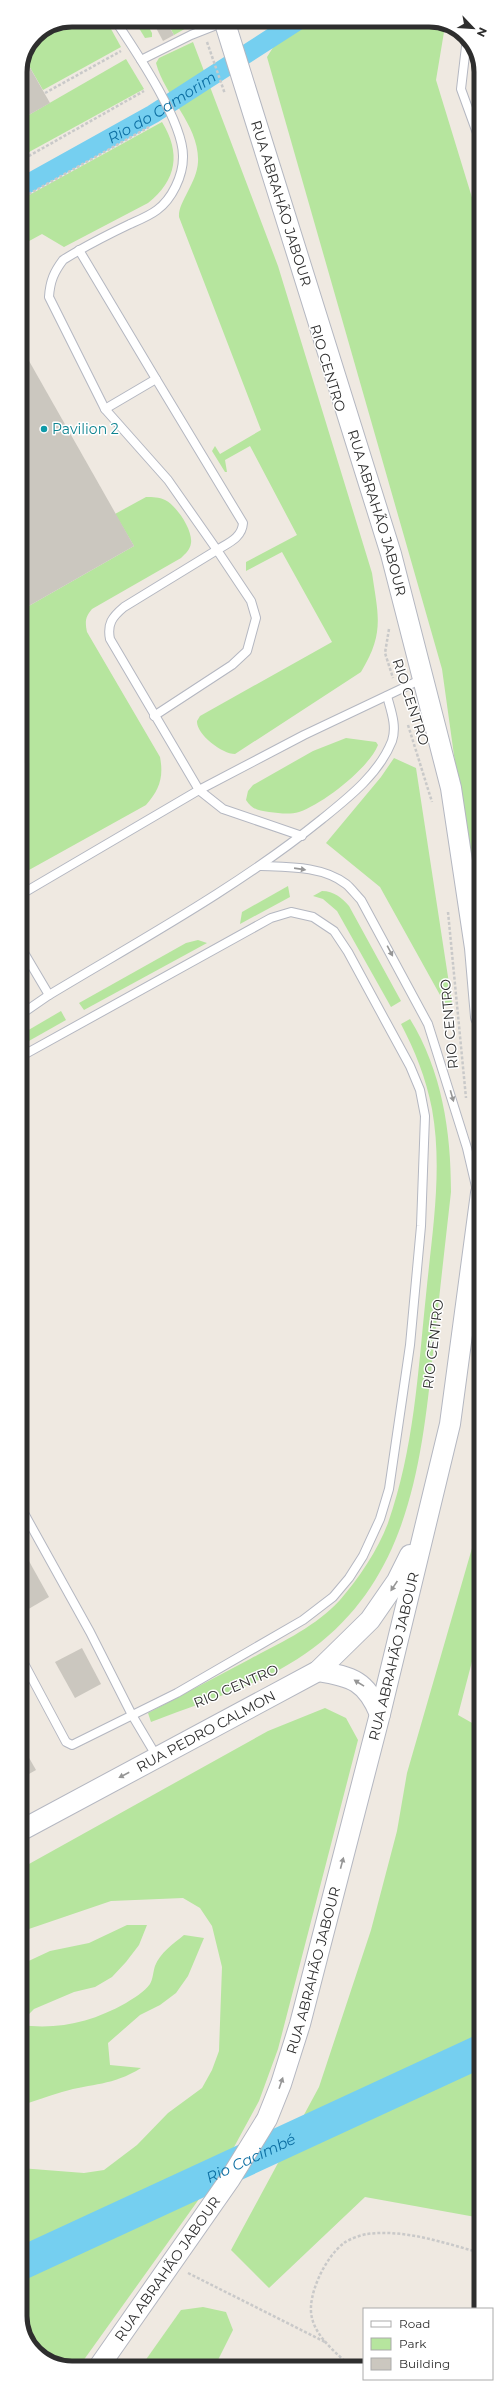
<svg xmlns="http://www.w3.org/2000/svg" width="501" height="2388" font-family="Montserrat,sans-serif">
  <style>
    .green { fill: #b6e59e }
    .lines { fill: none; stroke-linecap: round; stroke-linejoin: round }
    .canal { stroke: #75cff0; stroke-width: 19 }
    .river { stroke: #75cff0; stroke-width: 33 }
    .building { fill: #cbc7bf }
    .service-casing { stroke: #b4b7c1; stroke-width: 10 }
    .tertiary-casing { stroke: #b4b7c1; stroke-width: 22 }
    .path { stroke: #c9c9c9; stroke-width: 2.5; stroke-dasharray: 3 2; stroke-linecap: butt }
    .service { stroke: #fff; stroke-width: 8 }
    .tertiary { stroke: #fff; stroke-width: 20 }
    .oneway { fill: #969696 }
    .culture-dot { fill: #0f9aa8; stroke: #fff; stroke-width: 1.5 }
    .labels { text-anchor: middle; dominant-baseline: central; stroke-width: 3; stroke-linejoin: round; paint-order: stroke }
    .street-label { font-size: 14px; fill: #2e2e2e; stroke: #fff }
    .culture-label { font-size: 14px; fill: #0d838f; stroke: #fff; text-anchor: start }
    .water-label { font-size: 15px; font-style: italic; fill: #0d6fa3; stroke: #fff }
    .rim { fill: none; stroke: #2e2e2e; stroke-width: 5 }
  </style>
  <rect width="100%" height="100%" fill="#efe9e1"/>
  <g class="green">
    <path d="M72 20H106L121 47 43 90 25 59 35 35Z"/>
    <path d="M134 20H145L152 33V37L145 38Z"/>
    <path d="M166 20H186L188 27 174 35Z"/>
    <path d="M301 20H436L447 26 444 32 436 80 481 227V949L442 669 267 57 284 30Z"/>
    <path d="M193 42 278 266 372 573C378 615 385 633 361 672L235 754C222 754 196 734 197 721L200 716 332 642 282 552 246 571V562L297 535 250 446 225 460 227 472H225L212 451 215 446 220 454 261 430 179 217C178 202 197 183 198 162 200 126 165 97 156 63L159 58Z"/>
    <path d="M126 59 144 89 20 157V120Z"/>
    <path d="M162 122C181 153 177 180 148 203L64 247 42 234 20 246V200Z"/>
    <path d="M146 497C153 497 159 497 165 500 176 505 193 530 191 543 190 550 186 553 181 558L92 609C85 617 85 622 87 632L160 757C164 778 159 790 146 805L20 875V611L134 546 115 514Z"/>
    <path d="M346 738 376 742 378 745C369 768 323 804 299 812 289 815 279 813 269 812 258 811 252 809 246 800L248 791 253 785 313 751Z"/>
    <path d="M394 758 416 768 452 1003 445 1004 380 887 326 843 381 777Z"/>
    <path d="M288 886 290 897 240 924 242 912Z"/>
    <path d="M322 891C334 891 342 898 349 906L401 1001 391 1007 337 911 323 899 313 896Z"/>
    <path d="M198 940 207 943 84 1010 79 1003 186 943Z"/>
    <path d="M61 1011 66 1020 20 1046V1035Z"/>
    <path d="M410 1019C442 1071 451 1131 451 1192 445 1245 439 1299 433 1353 422 1458 410 1570 321 1642 272 1682 210 1699 151 1722L148 1713C182 1695 216 1677 250 1659 282 1642 315 1627 340 1600 359 1578 378 1550 388 1523 414 1450 418 1371 426 1295 432 1233 443 1170 432 1109 426 1078 415 1051 401 1024Z"/>
    <path d="M481 1517V1627L458 1715 481 1728V2218L365 2197 269 2288 231 2250 319 2087 371 1930 397 1831 407 1773Z"/>
    <path d="M325 1708 346 1718 358 1740 278 2049 259 2101 227 2160 78 2368H65L35 2353 20 2323V2168L84 2173 104 2170 137 2145 168 2113 202 2088 212 2070 219 2051 222 1967 212 1926 200 1908 183 1898 111 1901 20 1932V1869L268 1731Z"/>
    <path d="M127 1925H147L139 1945 126 1962 112 1977 95 1987 74 1992 34 2009 20 2023V1965L50 1951 89 1943Z"/>
    <path d="M184 1935 204 1938 188 1976 176 1993 160 2005 140 2015 108 2043 110 2065 141 2068C112 2086 93 2083 62 2092 48 2096 34 2101 20 2106V2025C59 2030 92 2022 126 2003 134 1998 144 1992 150 1984 153 1979 153 1972 155 1966 160 1953 173 1944 184 1935Z"/>
    <path d="M203 2307 226 2312 233 2330 214 2368H140L181 2310Z"/>
  </g>
  <g class="lines">
    <path class="canal" id="s1" d="M20 188 153 114 299 20"/>
    <path class="river" id="s2" d="M20 2264 481 2051"/>
  </g>
  <g class="building">
    <path d="M160 20H165L174 35 163 41 154 24Z"/>
    <path d="M25 59 50 103 20 120V71Z"/>
    <path d="M20 345 134 546 20 611Z"/>
    <path d="M20 1545 49 1597 20 1614Z"/>
    <path d="M82 1648 101 1684 75 1698 55 1662Z"/>
    <path d="M20 1742 36 1770 20 1779Z"/>
  </g>
  <g class="lines">
    <g class="service-casing">
      <g id="service">
        <path d="M115 20C135 50 184 122 183 157 183 176 172 199 157 210 149 216 139 220 130 224 107 235 85 246 63 260 54 272 50 281 49 297L105 409 168 480 217 550 124 607C112 617 107 624 110 639L199 790 223 809 302 836"/>
        <path d="M467 38 461 89 481 144"/>
        <path d="M141 60 191 35 224 22"/>
        <path d="M79 250 156 379"/>
        <path d="M105 409 156 379 243 523C242 538 228 543 217 550L251 601 256 618 247 651 232 665 154 716"/>
        <path d="M261 866C288 867 323 866 346 884 351 888 356 895 361 900L428 1024 467 1148 478 1195"/>
        <path d="M20 895 199 790 304 735 422 679"/>
        <path d="M20 946 49 995"/>
        <path d="M20 1015 49 995C142 939 238 887 322 819 348 798 379 774 392 741 397 726 391 711 387 696"/>
        <path d="M20 1057 271 918 291 912 313 917 334 931 348 952 386 1022 410 1066 420 1090 425 1116 421 1226 410 1345 389 1489 380 1519 363 1556 349 1578 333 1597 303 1620 177 1693 72 1745 66 1742 20 1656"/>
        <path d="M20 1506 90 1632 132 1715 157 1757"/>
      </g>
    </g>
    <g class="tertiary-casing">
      <g id="tertiary">
        <path id="s3" d="M224 20 391 554 451 788 475 948 481 1017"/>
        <path d="M318 1671C353 1677 366 1681 380 1714"/>
        <path id="s4" d="M20 1831 318 1671 370 1620 397 1581 410 1555"/>
        <path id="s5" d="M98 2368 230 2179 267 2119 281 2084 300 2024 380 1714 450 1424 481 1193"/>
      </g>
    </g>
    <g class="path">
      <path d="M207 42 225 94"/>
      <path d="M45 93 121 51"/>
      <path d="M20 161 144 91"/>
      <path d="M20 199 149 127"/>
      <path d="M389 629 385 653 393 678"/>
      <path d="M408 725 432 802"/>
      <path d="M448 912 466 1098"/>
      <path d="M188 2273 325 2342"/>
      <path d="M352 2368C338 2354 317 2339 312 2318 306 2296 326 2256 344 2243 349 2239 361 2235 367 2234 406 2229 444 2243 481 2253"/>
    </g>
    <use href="#service" class="service"/>
    <use href="#tertiary" class="tertiary"/>
  </g>
  <defs><path id="oneway-solid" d="M-6-.8H1V-3.2L6.5 0L1 3.2V.8H-6Z"/></defs>
  <g class="oneway">
    <use href="#oneway-solid" transform="translate(300 869) rotate(8)"/>
    <use href="#oneway-solid" transform="translate(390 951) rotate(62)"/>
    <use href="#oneway-solid" transform="translate(452 1096) rotate(74)"/>
    <use href="#oneway-solid" transform="translate(394 1586) rotate(124)"/>
    <use href="#oneway-solid" transform="translate(359 1683) rotate(-148)"/>
    <use href="#oneway-solid" transform="translate(124 1775) rotate(152)"/>
    <use href="#oneway-solid" transform="translate(342 1863) rotate(-75)"/>
    <use href="#oneway-solid" transform="translate(281 2083) rotate(-71)"/>
  </g>
  <circle class="culture-dot" cx="44" cy="429" r="4"/>
  <g class="labels">
    <g class="street-label">
      <text stroke="none"><textPath href="#s3" startOffset="192">RUA ABRAHÃO JABOUR</textPath></text>
      <text transform="translate(328 368) rotate(73)">RIO CENTRO</text>
      <text stroke="none"><textPath href="#s3" startOffset="516">RUA ABRAHÃO JABOUR</textPath></text>
      <text transform="translate(411 702) rotate(72)">RIO CENTRO</text>
      <text transform="translate(449 1024) rotate(-95)">RIO CENTRO</text>
      <text transform="translate(433 1344) rotate(-83)">RIO CENTRO</text>
      <text stroke="none"><textPath href="#s5" startOffset="781">RUA ABRAHÃO JABOUR</textPath></text>
      <text transform="translate(236 1686) rotate(-23)">RIO CENTRO</text>
      <text stroke="none"><textPath href="#s4" startOffset="211">RUA PEDRO CALMON</textPath></text>
      <text stroke="none"><textPath href="#s5" startOffset="457">RUA ABRAHÃO JABOUR</textPath></text>
      <text stroke="none"><textPath href="#s5" startOffset="121">RUA ABRAHÃO JABOUR</textPath></text>
    </g>
    <g class="culture-label">
      <text x="52" y="429">Pavilion 2</text>
    </g>
    <g class="water-label">
      <text stroke="none"><textPath href="#s1" startOffset="163">Rio do Camorim</textPath></text>
      <text stroke="none"><textPath href="#s2" startOffset="254">Rio Cacimbé</textPath></text>
    </g>
  </g>
  <path d="M0 0H501V2388H0ZM72 27H429A45 45 0 0 1 474 72V2316A45 45 0 0 1 429 2361H72A45 45 0 0 1 27 2316V72A45 45 0 0 1 72 27Z" fill="#fff" fill-rule="evenodd"/>
  <path class="rim" d="M72 27H429A45 45 0 0 1 474 72V2316A45 45 0 0 1 429 2361H72A45 45 0 0 1 27 2316V72A45 45 0 0 1 72 27Z"/>
  <rect x="363" y="2308" width="130" height="72" fill="#ffffff" stroke="#ababab"/>
  <rect x="371" y="2321" width="20" height="6" fill="#ffffff" stroke="#ababab"/>
  <text x="399" y="2328" font-size="12" fill="#2e2e2e">Road</text>
  <rect x="371" y="2338" width="20" height="12" fill="#b6e59e" stroke="#ababab"/>
  <text x="399" y="2348" font-size="12" fill="#2e2e2e">Park</text>
  <rect x="371" y="2358" width="20" height="12" fill="#cbc7bf" stroke="#ababab"/>
  <text x="399" y="2368" font-size="12" fill="#2e2e2e">Building</text>
  <g transform="translate(473 28) rotate(115)" stroke="#ffffff" stroke-width="3" paint-order="stroke">
  <path d="M0-3L7 15L0 10L-7 15Z" fill="#2e2e2e"/>
  <text y="-6" font-size="11" font-weight="bold" text-anchor="middle" fill="#2e2e2e">N</text>
  </g>
</svg>
